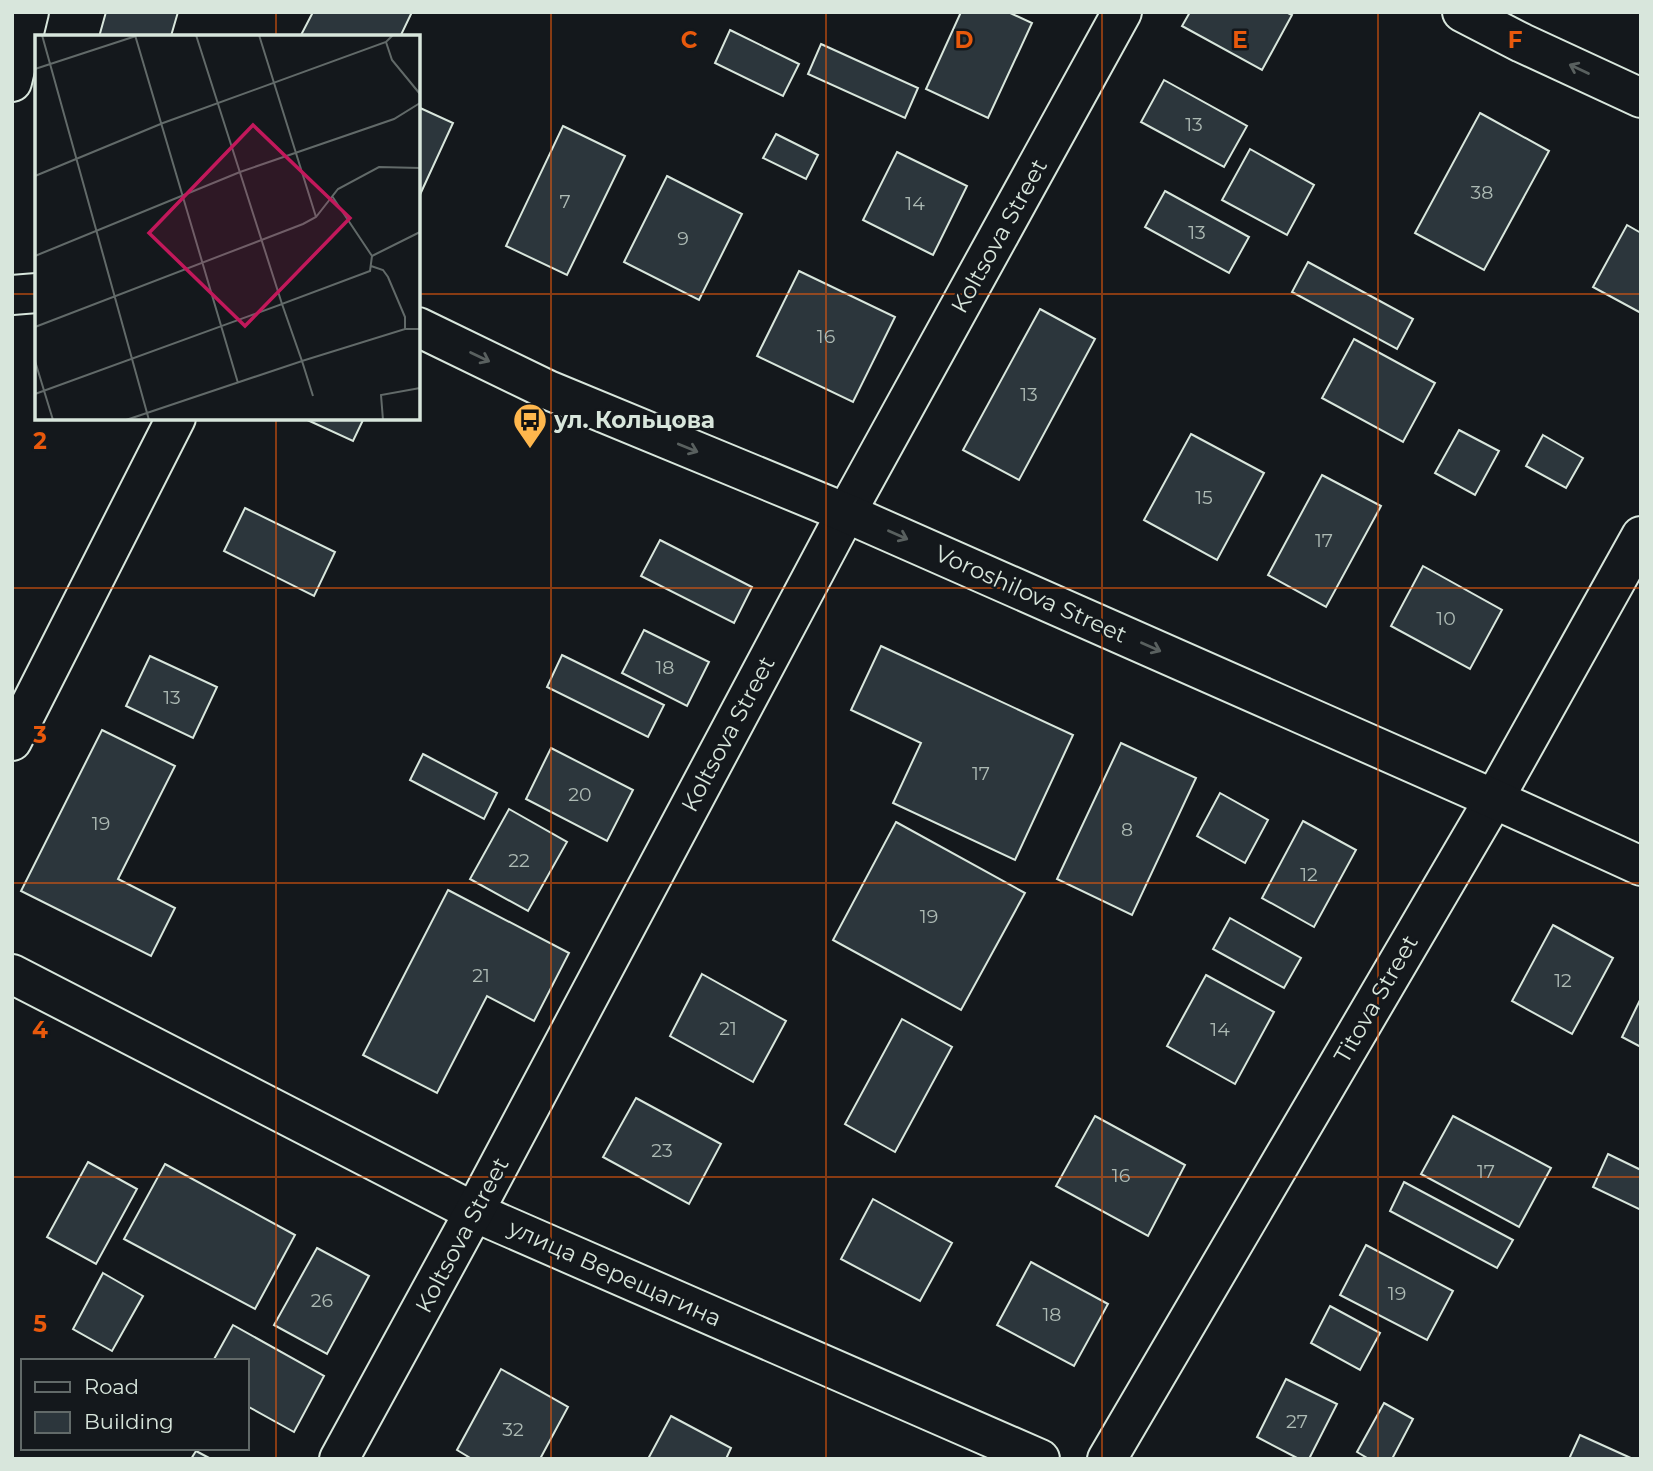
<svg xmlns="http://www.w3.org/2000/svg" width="1653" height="1471" font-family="Montserrat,sans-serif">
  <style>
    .building { fill: #2c363c; stroke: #d8e6dc; stroke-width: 2 }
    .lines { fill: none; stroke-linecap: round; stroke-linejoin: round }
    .minor-casing { stroke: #d8e6dc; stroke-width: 42 }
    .secondary-casing { stroke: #d8e6dc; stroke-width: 42 }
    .minor { stroke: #14181c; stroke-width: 38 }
    .secondary { stroke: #14181c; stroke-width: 38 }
    .oneway { stroke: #59605f }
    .grid { fill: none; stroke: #e8590c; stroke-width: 2; stroke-opacity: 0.55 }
    .labels { text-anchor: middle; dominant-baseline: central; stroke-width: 5; stroke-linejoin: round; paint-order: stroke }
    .number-label { font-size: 19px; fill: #adbab4 }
    .street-label { font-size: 23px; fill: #d8e6dc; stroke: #14181c }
    .poi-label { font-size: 23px; font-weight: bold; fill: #d8e6dc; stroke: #14181c; text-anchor: start }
    .inset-road { fill: none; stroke: #626a69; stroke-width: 2 }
    .view { fill: #c2185b; fill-opacity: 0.15; stroke: #c2185b; stroke-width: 3.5 }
    .inset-edge { fill: none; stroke: #d8e6dc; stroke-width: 3.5 }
    .grid-label { font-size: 23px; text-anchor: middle; font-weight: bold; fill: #e8590c; stroke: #14181c; stroke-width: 5; stroke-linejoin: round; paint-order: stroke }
  </style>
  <rect width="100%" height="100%" fill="#14181c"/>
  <g class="building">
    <path d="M106 12H178L171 36 173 37H99Z"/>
    <path d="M313 12H412L400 37H300Z"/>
    <path d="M961 12H1008L1032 23 988 118 926 89Z"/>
    <path d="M1190 12H1286L1292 15 1262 70 1182 26Z"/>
    <path d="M730 30 799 64 783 96 715 63Z"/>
    <path d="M821 44 918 88 905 118 808 74Z"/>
    <path d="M1164 80 1247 126 1224 167 1141 122Z"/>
    <path d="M418 107 453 123 418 199Z"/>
    <path d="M1480 113 1549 151 1484 270 1415 233Z"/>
    <path d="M563 126 625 156 567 275 506 246Z"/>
    <path d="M776 134 818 155 806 179 763 158Z"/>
    <path d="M1250 149 1314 185 1287 235 1222 200Z"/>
    <path d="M897 152 967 186 933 255 863 220Z"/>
    <path d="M667 176 742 214 699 300 624 262Z"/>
    <path d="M1165 191 1249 237 1229 273 1145 227Z"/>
    <path d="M1627 225 1641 233V313L1593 287Z"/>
    <path d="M1308 262 1413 319 1397 349 1292 292Z"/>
    <path d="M799 271 895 317 853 402 757 356Z"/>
    <path d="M1040 309 1095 339 1019 480 963 450Z"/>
    <path d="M1354 339 1435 383 1403 442 1322 398Z"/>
    <path d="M303 418H364L353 441Z"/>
    <path d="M1459 430 1499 451 1475 495 1435 473Z"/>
    <path d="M1191 434 1264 473 1217 560 1144 520Z"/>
    <path d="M1543 435 1583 458 1566 488 1526 466Z"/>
    <path d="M1322 475 1381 506 1326 607 1268 575Z"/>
    <path d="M245 508 335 552 314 596 224 551Z"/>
    <path d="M660 540 752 587 734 623 641 576Z"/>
    <path d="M1423 566 1502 610 1470 669 1391 626Z"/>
    <path d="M644 630 709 662 687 706 622 673Z"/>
    <path d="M881 646 1073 735 1015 860 893 803 921 743 851 710Z"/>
    <path d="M562 655 664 705 648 737 547 687Z"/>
    <path d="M150 656 217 687 193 738 126 706Z"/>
    <path d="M102 730 175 766 118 879 175 908 151 956 21 891Z"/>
    <path d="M1121 743 1196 778 1132 915 1057 879Z"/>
    <path d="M551 748 633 790 607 841 526 799Z"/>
    <path d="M423 754 497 793 484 819 410 780Z"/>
    <path d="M1220 793 1268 820 1245 863 1197 836Z"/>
    <path d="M509 809 567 842 528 911 470 879Z"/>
    <path d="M1303 821 1356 850 1314 927 1262 898Z"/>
    <path d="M896 822 1025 893 961 1010 833 940Z"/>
    <path d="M448 890 569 953 534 1021 487 996 437 1093 363 1055Z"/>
    <path d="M1230 918 1301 958 1284 988 1213 949Z"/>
    <path d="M1553 925 1613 958 1572 1034 1512 1001Z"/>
    <path d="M702 974 786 1021 753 1082 670 1036Z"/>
    <path d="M1206 975 1274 1012 1235 1084 1167 1046Z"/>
    <path d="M1641 998V1047L1622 1037Z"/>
    <path d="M902 1019 952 1047 895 1152 845 1124Z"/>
    <path d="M636 1098 721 1144 689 1204 603 1157Z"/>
    <path d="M1095 1116 1185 1165 1148 1236 1056 1186Z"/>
    <path d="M1453 1116 1551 1168 1519 1227 1421 1174Z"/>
    <path d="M1608 1154 1641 1170V1210L1593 1187Z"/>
    <path d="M88 1162 137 1189 96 1264 47 1237Z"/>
    <path d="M165 1164 295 1235 255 1309 124 1239Z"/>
    <path d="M1404 1182 1513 1240 1497 1268 1390 1211Z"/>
    <path d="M873 1199 952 1243 920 1301 841 1259Z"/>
    <path d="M1366 1245 1453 1291 1427 1340 1340 1295Z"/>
    <path d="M317 1248 369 1276 327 1354 274 1325Z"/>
    <path d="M1031 1262 1108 1304 1074 1366 997 1325Z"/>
    <path d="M103 1273 143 1296 112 1351 73 1329Z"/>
    <path d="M1330 1306 1380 1333 1360 1370 1311 1343Z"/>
    <path d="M233 1325 324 1376 294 1432 247 1406V1361H213Z"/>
    <path d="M501 1369 568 1407 540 1459H472L457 1450Z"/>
    <path d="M1286 1379 1337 1404 1309 1459H1299L1257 1437Z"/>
    <path d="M1384 1403 1413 1419 1392 1459H1369L1357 1452Z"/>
    <path d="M671 1416 731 1448 726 1459H648Z"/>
    <path d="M1580 1435 1633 1459H1569Z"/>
    <path d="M196 1451 211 1459H191Z"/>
  </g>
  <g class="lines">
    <g class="minor-casing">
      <g id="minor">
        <path d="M12 82 29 12"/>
        <path d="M12 741 176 418"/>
        <path d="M12 974 474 1212 1040 1459"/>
        <path d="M339 1459 474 1212 846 513 1122 12"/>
        <path d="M1107 1459 1494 799 1641 536"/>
      </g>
    </g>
    <g class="secondary-casing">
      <g id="secondary">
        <path d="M1462 12 1522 43 1641 98"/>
        <path d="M12 295 37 293"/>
        <path d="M418 327 548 390 846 513 1494 799 1641 866"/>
      </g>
    </g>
    <use href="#minor" class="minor"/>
    <use href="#secondary" class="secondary"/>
  </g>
  <defs><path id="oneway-shaft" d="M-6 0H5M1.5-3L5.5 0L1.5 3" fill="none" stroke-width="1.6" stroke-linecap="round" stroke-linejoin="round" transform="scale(1.75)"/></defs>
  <g class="oneway">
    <use href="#oneway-shaft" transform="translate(1579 69) rotate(-155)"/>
    <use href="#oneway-shaft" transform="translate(480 357) rotate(26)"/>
    <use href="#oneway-shaft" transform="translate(688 448) rotate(22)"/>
    <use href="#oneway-shaft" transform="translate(898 535) rotate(24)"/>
    <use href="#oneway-shaft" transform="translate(1151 647) rotate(24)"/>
  </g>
  <path class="grid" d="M276 12V37M551 12V1459M826 12V1459M1102 12V1459M1378 12V1459M12 294H37M418 294H1641M276 418V1459M12 588H1641M12 883H1641M12 1177H1641"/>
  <defs>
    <g id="bus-pin" transform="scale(1.75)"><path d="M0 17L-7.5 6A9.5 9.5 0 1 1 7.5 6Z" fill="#ffb74d" stroke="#14181c"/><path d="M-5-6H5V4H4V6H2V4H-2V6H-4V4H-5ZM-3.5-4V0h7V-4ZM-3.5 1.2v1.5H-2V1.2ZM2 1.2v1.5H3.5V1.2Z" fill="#111"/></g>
  </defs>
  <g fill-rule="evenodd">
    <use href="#bus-pin" x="530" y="420"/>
  </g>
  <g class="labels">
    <g class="number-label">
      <text x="1194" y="124">13</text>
      <text x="1482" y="192">38</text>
      <text x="565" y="201">7</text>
      <text x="915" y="203">14</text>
      <text x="1197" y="232">13</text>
      <text x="683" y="238">9</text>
      <text x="826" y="336">16</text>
      <text x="1029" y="394">13</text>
      <text x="1204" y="497">15</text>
      <text x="1324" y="540">17</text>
      <text x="1446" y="618">10</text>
      <text x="665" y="667">18</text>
      <text x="172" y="697">13</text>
      <text x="981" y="773">17</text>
      <text x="580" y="794">20</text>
      <text x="101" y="823">19</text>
      <text x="1127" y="829">8</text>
      <text x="519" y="860">22</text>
      <text x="1309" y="874">12</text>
      <text x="929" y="916">19</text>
      <text x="481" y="975">21</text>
      <text x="1563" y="980">12</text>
      <text x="728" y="1028">21</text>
      <text x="1220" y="1029">14</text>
      <text x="662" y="1150">23</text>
      <text x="1486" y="1171">17</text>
      <text x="1121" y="1175">16</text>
      <text x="1397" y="1293">19</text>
      <text x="322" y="1300">26</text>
      <text x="1052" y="1314">18</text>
      <text x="1297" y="1421">27</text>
      <text x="513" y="1429">32</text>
    </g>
    <g class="street-label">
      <text transform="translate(999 236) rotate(-61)">Koltsova Street</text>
      <text transform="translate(1031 594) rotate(24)">Voroshilova Street</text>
      <text transform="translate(728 734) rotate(-62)">Koltsova Street</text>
      <text transform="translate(1376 999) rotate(-60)">Titova Street</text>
      <text transform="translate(462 1235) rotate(-62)">Koltsova Street</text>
      <text transform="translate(615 1273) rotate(24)">улица Верещагина</text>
    </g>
    <g class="poi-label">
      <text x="554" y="420">ул. Кольцова</text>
    </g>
  </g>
  <g transform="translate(35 35)">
    <rect width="385" height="385" fill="#14181c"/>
    <path class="inset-road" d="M7 0 114 385M100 0 203 348M161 0 247 269 335 236 337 221 385 197M224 0 281 182M351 7 357 25 385 59M0 34 101 1M0 141 128 88 351 7 358 0M297 161 337 221M0 221 205 137 359 84 385 68M336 231 348 235 353 242 370 282V294M0 292 268 189 281 182 303 154 344 132 385 133M0 326 18 385M0 359 247 269 267 326 370 294H385M91 385 267 326 278 361M348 385 346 360 385 353"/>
    <path class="view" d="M218 90 315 183 210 291 114 198Z"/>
    <rect width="385" height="385" class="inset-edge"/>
  </g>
  <g class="grid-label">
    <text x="689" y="48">C</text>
    <text x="964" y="48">D</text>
    <text x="1240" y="48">E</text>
    <text x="1515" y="48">F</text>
    <text x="40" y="449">2</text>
    <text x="40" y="743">3</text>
    <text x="40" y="1038">4</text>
    <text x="40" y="1332">5</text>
  </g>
  <rect width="1653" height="1471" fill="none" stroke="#d8e6dc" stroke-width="28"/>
  <rect x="21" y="1359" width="228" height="91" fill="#14181c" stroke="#626a69" stroke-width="2"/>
  <rect x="35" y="1382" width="35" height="10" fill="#14181c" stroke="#626a69" stroke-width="2"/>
  <text x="84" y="1394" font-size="21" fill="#d8e6dc">Road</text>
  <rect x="35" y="1412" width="35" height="21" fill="#2c363c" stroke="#626a69" stroke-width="2"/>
  <text x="84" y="1429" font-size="21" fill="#d8e6dc">Building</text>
</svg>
